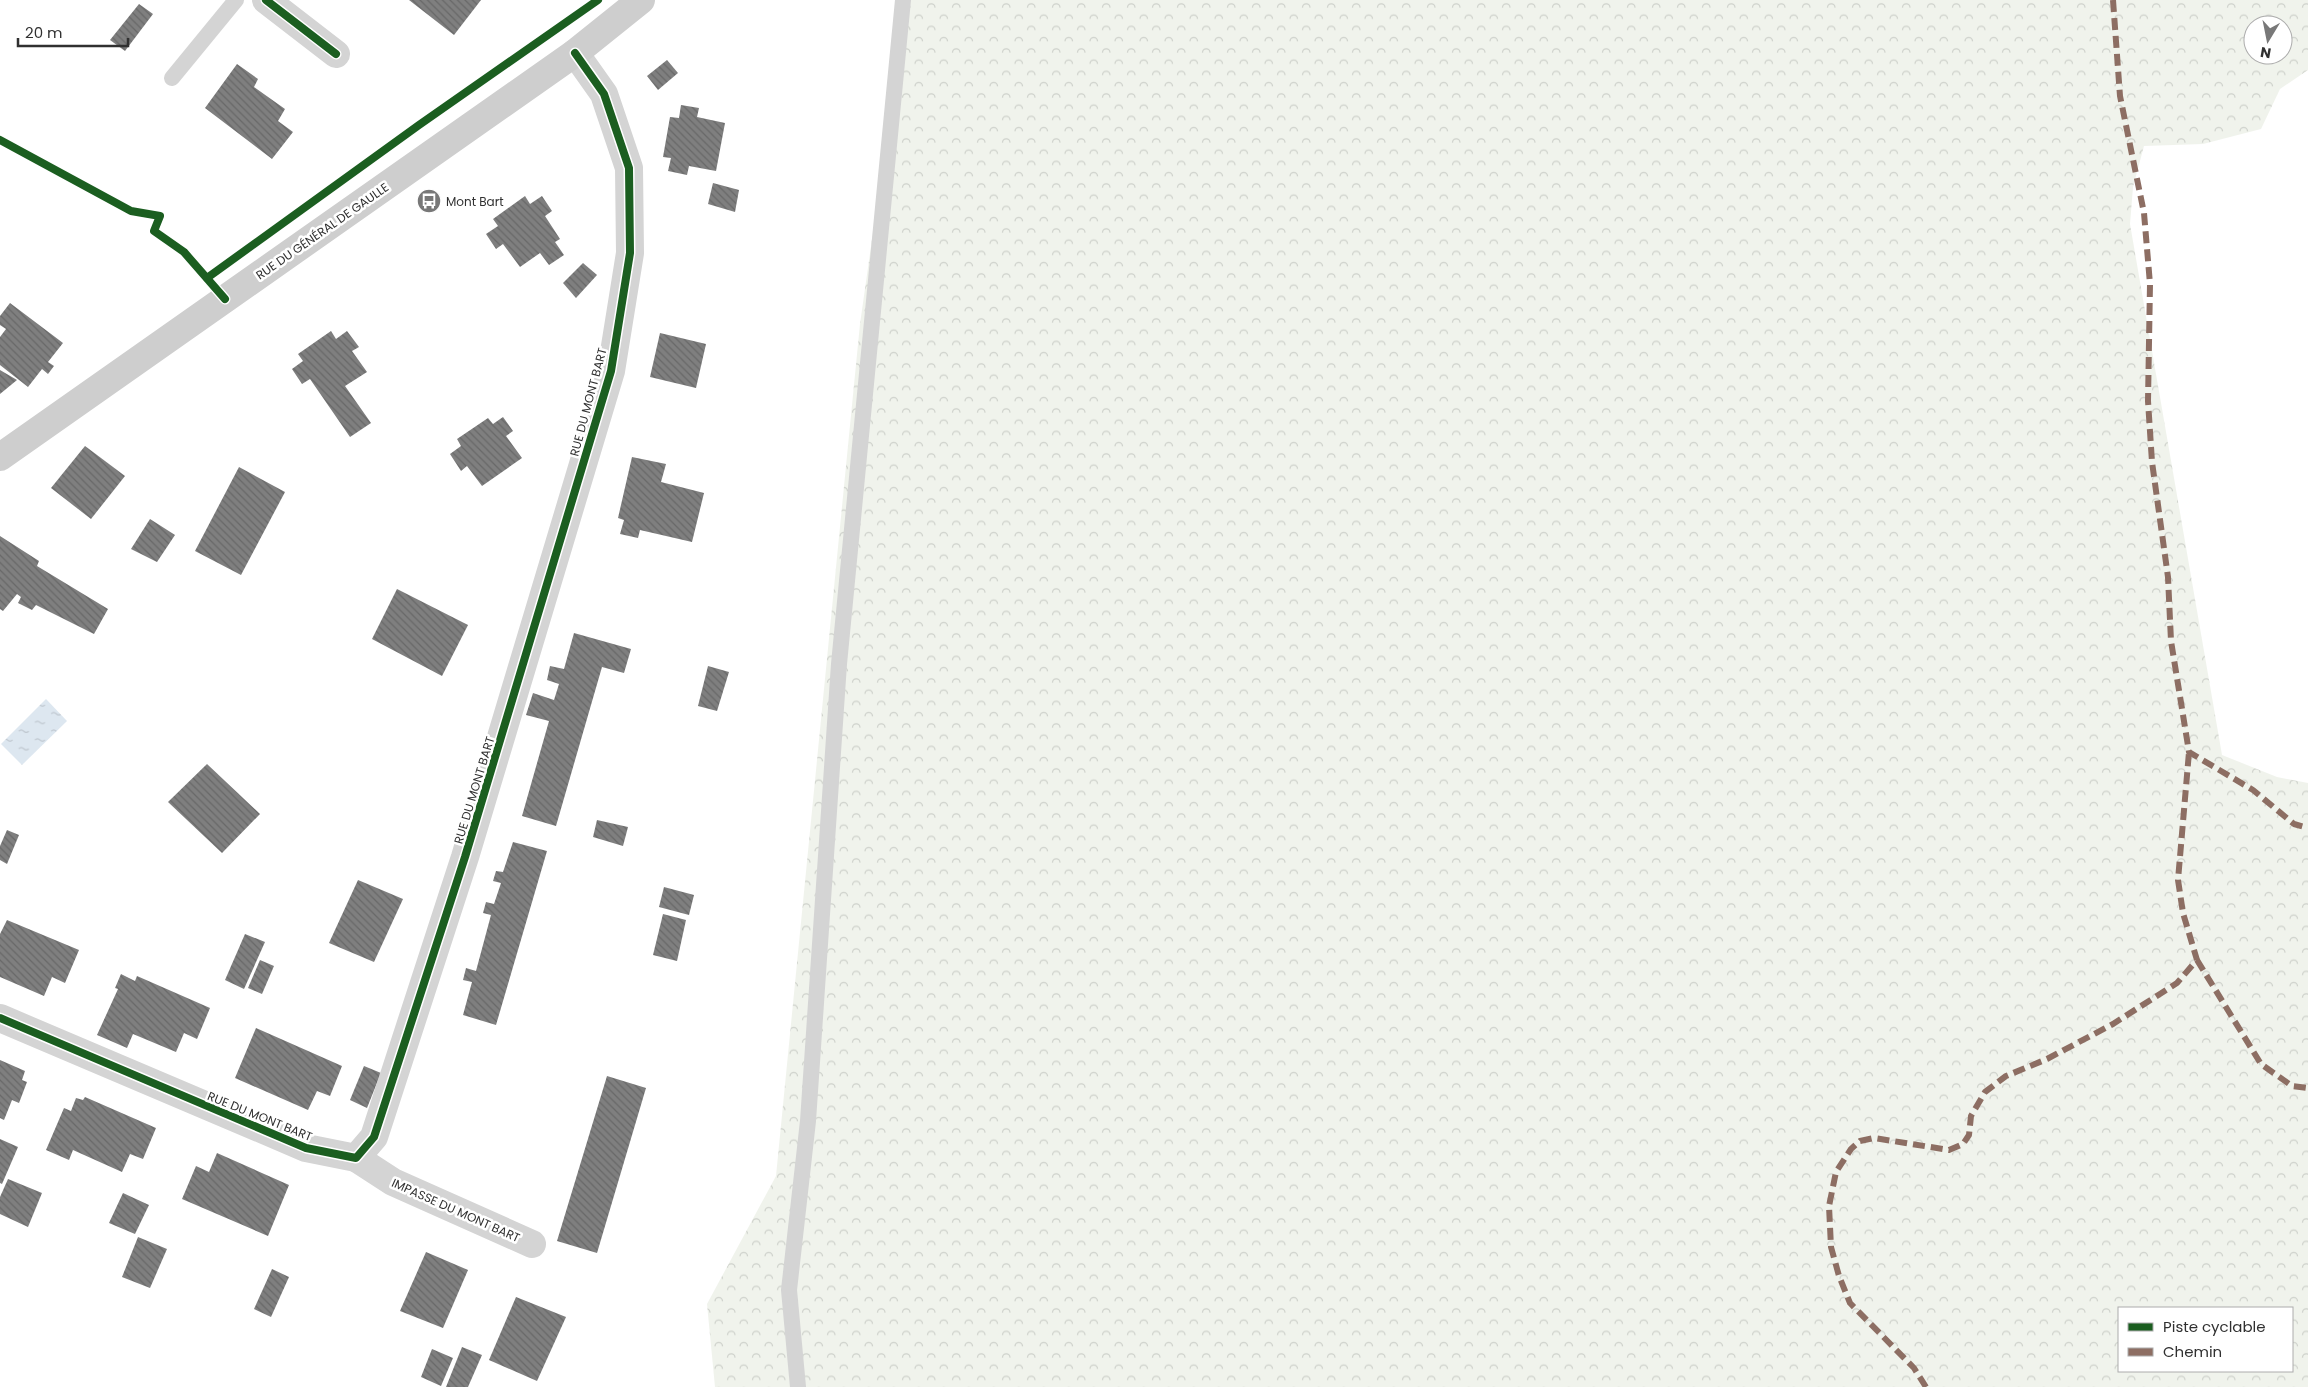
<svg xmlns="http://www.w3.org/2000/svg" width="2308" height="1387" font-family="Poppins,sans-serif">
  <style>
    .forest { fill: url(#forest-crowns); fill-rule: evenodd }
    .water { fill: url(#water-ripples) }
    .building { fill: url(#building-back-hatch) }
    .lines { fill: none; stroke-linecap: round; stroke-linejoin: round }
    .service { stroke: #d4d4d4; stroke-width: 16 }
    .minor { stroke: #d4d4d4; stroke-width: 28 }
    .secondary { stroke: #cecece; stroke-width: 28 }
    .quiet { stroke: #8d6e63; stroke-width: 6; stroke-dasharray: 12 6; stroke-linecap: butt }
    .cycleway-casing { stroke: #fff; stroke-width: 11 }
    .cycleway { stroke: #1b5e20; stroke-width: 8 }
    .labels { text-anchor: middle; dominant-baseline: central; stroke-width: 5; stroke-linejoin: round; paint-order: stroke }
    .poi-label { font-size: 12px; fill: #303030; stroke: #fff; text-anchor: start }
    .street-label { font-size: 12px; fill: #303030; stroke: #fff }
  </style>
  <defs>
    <pattern id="forest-crowns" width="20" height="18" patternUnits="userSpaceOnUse" patternTransform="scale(1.25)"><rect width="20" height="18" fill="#f0f3ec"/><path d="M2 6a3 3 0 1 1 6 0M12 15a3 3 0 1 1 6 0" fill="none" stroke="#ced1cb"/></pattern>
    <pattern id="water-ripples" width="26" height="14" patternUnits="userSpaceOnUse" patternTransform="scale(1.25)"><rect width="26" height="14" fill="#dde7f0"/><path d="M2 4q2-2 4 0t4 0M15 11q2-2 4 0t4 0" fill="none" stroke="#bec6ce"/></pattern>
    <pattern id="building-back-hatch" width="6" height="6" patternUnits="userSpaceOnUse" patternTransform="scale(1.25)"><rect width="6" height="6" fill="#7f7f7f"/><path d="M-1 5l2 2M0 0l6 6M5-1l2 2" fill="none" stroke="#686868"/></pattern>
  </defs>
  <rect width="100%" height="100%" fill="#fff"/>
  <path class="forest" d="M906 0H2308V70L2280 89 2261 129 2203 144 2144 146 2133 187 2130 224 2222 755 2277 777 2308 783V1387H715L707 1304 776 1176 860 324ZM2253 25H2283V55H2253ZM2119 1308H2292V1371H2119Z"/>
  <path class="water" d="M46 699 67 721 22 765 1 744Z"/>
  <g class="building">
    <path d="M409 0H481L454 35Z"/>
    <path d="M139 4 153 14 125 51 110 40Z"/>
    <path d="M667 60 678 73 658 90 647 76Z"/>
    <path d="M237 64 258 79 254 87 285 109 278 121 293 132 272 159 205 108Z"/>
    <path d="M681 105 699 108 697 117 725 123 716 171 689 166 687 175 668 171 671 158 663 157 670 117 679 118Z"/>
    <path d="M713 183 739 190 735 212 708 204Z"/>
    <path d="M525 196 530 204 542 196 552 211 545 216 560 239 555 242 564 255 549 265 540 253 520 267 503 244 496 249 486 234 498 226 493 219Z"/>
    <path d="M583 263 597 275 576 298 563 283Z"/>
    <path d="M10 303 63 343 48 362 54 366 48 374 42 369 28 387 0 365V337L6 329 0 325V316Z"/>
    <path d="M331 331 336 339 347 331 359 347 352 351 367 372 345 386 371 423 350 437 310 379 302 384 292 369 303 361 298 354Z"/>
    <path d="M660 333 706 344 696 388 650 377Z"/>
    <path d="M0 370 17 380 0 394Z"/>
    <path d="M503 417 513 431 506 436 522 458 482 486 467 466 461 471 450 454 461 446 457 439 488 418 493 424Z"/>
    <path d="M85 446 125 476 91 519 51 488Z"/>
    <path d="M632 457 666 464 661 482 704 493 692 542 640 530 638 538 620 534 624 520 618 518Z"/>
    <path d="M239 467 285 492 241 575 195 551Z"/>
    <path d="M150 519 175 535 157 562 131 549Z"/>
    <path d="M0 536 39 561 37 566 108 609 94 634 36 605 32 610 18 603 21 597 17 594 3 611 0 609Z"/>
    <path d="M397 589 468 625 442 676 372 639Z"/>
    <path d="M574 633 631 649 624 673 602 667 556 826 522 816 549 721 526 715 533 693 554 700 559 684 547 680 550 666 564 669Z"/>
    <path d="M708 666 729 672 717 711 698 706Z"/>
    <path d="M207 764 260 814 222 853 168 802Z"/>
    <path d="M597 820 628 827 623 846 593 837Z"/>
    <path d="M7 830 19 835 7 864 0 860V846Z"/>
    <path d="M513 842 547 851 496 1025 463 1015 472 982 463 980 466 968 476 971 491 915 483 913 486 902 494 904 501 883 493 881 496 871 503 872Z"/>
    <path d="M358 880 403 899 374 962 329 943Z"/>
    <path d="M664 887 694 895 689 915 659 907Z"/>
    <path d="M663 914 686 920 677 961 653 955Z"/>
    <path d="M7 920 79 950 65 983 52 977 44 996 0 977V934Z"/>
    <path d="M245 934 265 942 244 989 225 980Z"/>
    <path d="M260 960 274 966 262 994 248 988Z"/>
    <path d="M121 974 135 981 137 976 210 1008 197 1039 184 1033 176 1052 133 1034 127 1048 97 1035 118 989 115 988Z"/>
    <path d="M256 1028 342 1066 330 1096 317 1091 308 1110 235 1078Z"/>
    <path d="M0 1060 25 1071 22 1080 27 1082 19 1103 12 1100 4 1120 0 1118Z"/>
    <path d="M364 1066 381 1073 367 1108 350 1100Z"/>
    <path d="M607 1076 646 1088 597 1253 557 1241Z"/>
    <path d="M85 1097 156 1128 143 1159 130 1154 122 1172 73 1150 69 1160 46 1150 64 1108 71 1111 76 1098 83 1100Z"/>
    <path d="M0 1139 18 1147 2 1184 0 1183Z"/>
    <path d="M217 1153 289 1185 268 1236 182 1199 196 1166 209 1172Z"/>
    <path d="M8 1179 42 1193 28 1227 0 1214V1197Z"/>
    <path d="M123 1193 149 1205 135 1234 109 1223Z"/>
    <path d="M138 1237 167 1249 150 1288 122 1277Z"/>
    <path d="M426 1252 468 1270 443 1328 400 1311Z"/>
    <path d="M272 1269 289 1277 271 1317 254 1309Z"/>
    <path d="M516 1297 566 1317 537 1381 489 1360Z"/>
    <path d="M462 1347 482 1355 468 1387H446Z"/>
    <path d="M432 1349 453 1358 441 1386 421 1377Z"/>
  </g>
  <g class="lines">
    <g class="service">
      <path d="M172 78 236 0"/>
      <path d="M798 1387 789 1290 808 1121 839 664 903 0"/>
    </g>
    <g class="minor">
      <path d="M266 0 336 54"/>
      <path d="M0 1018 306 1148 356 1158 374 1137 465 857 611 371 630 253 629 168 604 94 575 53"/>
      <path d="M356 1158 393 1182 532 1244"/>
    </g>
    <path class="secondary" d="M0 457 575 53 641 0"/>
    <g class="quiet">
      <path d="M2113 0 2120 96 2144 213 2150 284 2148 401 2152 462 2168 577 2171 641 2189 752 2253 790 2294 824 2308 828"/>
      <path d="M2197 960 2261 1064 2292 1086 2308 1088"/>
      <path d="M1926 1387 1914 1368 1850 1303 1839 1276 1831 1247 1829 1206 1836 1172 1851 1149 1860 1141 1874 1138 1949 1150 1963 1144 1969 1135 1971 1116 1985 1092 2006 1076 2047 1059 2113 1024 2177 983 2197 960 2183 913 2178 880 2189 752"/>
    </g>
    <g class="cycleway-casing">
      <g id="cycleway">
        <path d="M266 0 336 54"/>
        <path d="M0 140 131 211 160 216 154 231 184 252 225 299"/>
        <path d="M207 278 419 125 598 0"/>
        <path d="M0 1018 306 1148 356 1158 374 1137 465 857 611 371 630 253 629 168 604 94 575 53"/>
      </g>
    </g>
    <use href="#cycleway" class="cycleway"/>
  </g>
  <defs>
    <g id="bus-disc" transform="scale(1.25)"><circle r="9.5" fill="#787878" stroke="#fff"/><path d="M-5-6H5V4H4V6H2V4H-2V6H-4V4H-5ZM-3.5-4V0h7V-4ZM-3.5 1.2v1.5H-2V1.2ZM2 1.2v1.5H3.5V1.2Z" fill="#fff"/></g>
  </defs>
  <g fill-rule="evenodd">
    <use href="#bus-disc" x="429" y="201"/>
  </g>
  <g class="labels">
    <g class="poi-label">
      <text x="446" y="201">Mont Bart</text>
    </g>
    <g class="street-label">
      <text transform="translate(322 231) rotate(-35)">RUE DU GÉNÉRAL DE GAULLE</text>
      <text transform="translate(588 402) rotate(-75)">RUE DU MONT BART</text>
      <text transform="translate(474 790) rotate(-73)">RUE DU MONT BART</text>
      <text transform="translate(260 1116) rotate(22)">RUE DU MONT BART</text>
      <text transform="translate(456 1210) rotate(24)">IMPASSE DU MONT BART</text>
    </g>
  </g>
  <rect x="2118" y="1307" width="175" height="65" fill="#ffffff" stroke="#acacac"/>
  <rect x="2128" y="1323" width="25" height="8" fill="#1b5e20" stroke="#acacac"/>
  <text x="2163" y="1332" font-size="15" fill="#303030">Piste cyclable</text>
  <rect x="2128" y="1348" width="25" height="8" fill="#8d6e63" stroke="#acacac"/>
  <text x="2163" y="1357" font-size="15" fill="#303030">Chemin</text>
  <g transform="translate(2268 40) rotate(190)"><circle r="24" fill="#ffffff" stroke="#acacac"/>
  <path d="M0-4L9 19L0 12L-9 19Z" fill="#787878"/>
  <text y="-8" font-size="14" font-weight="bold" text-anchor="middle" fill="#303030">N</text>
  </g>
  <path d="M18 38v8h110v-8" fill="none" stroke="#303030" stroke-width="2.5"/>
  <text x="25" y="38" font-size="15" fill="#303030" stroke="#ffffff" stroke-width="4" paint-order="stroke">20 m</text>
</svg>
